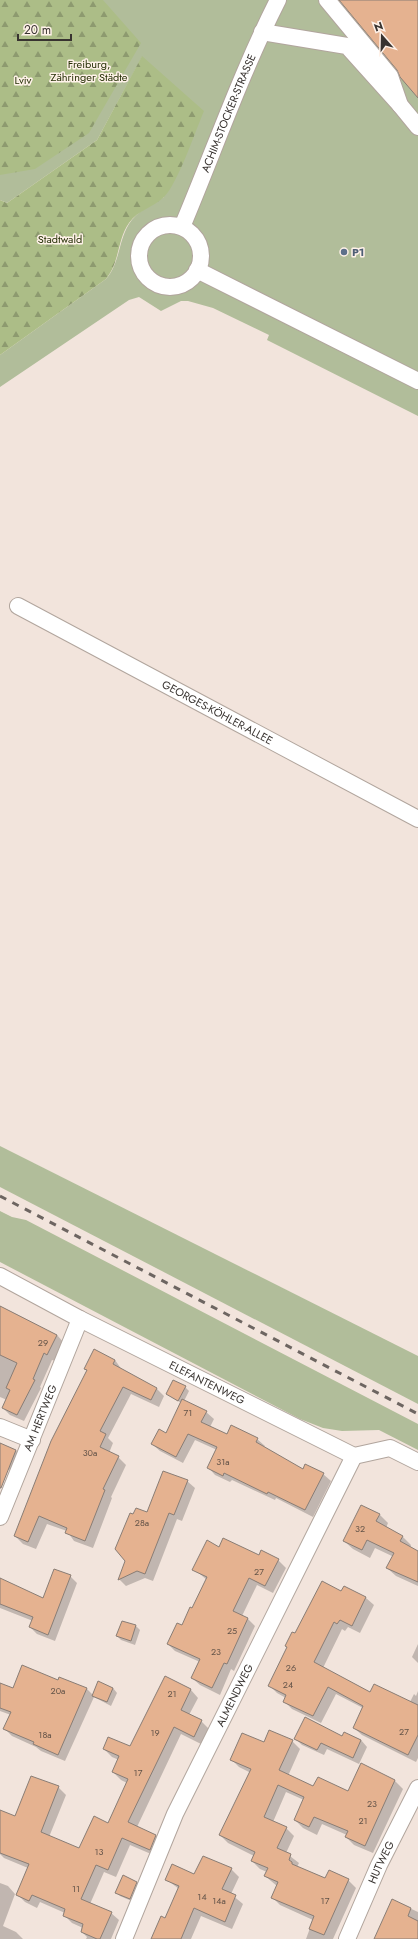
<svg xmlns="http://www.w3.org/2000/svg" width="418" height="1939" font-family="Jost,sans-serif">
  <style>
    .green { fill: #b1bd9a }
    .forest { fill: url(#forest-firs) }
    .shadow { fill: #0003 }
    .building { fill: #e5b290; stroke: #897d75 }
    .lines { fill: none; stroke-linecap: round; stroke-linejoin: round }
    .street-casing { stroke: #b1a59d; stroke-width: 18 }
    .street { stroke: #fff; stroke-width: 16 }
    .rail { stroke: #6d6561; stroke-width: 3; stroke-dasharray: 7 7; stroke-linecap: butt }
    .service-dot { fill: #5c6f8a; stroke: #fff2e9; stroke-width: 1.5 }
    .labels { text-anchor: middle; dominant-baseline: central; stroke-width: 3; stroke-linejoin: round; paint-order: stroke }
    .number-label { font-size: 9px; fill: #635348 }
    .park-label { font-size: 11px; fill: #252f05; stroke: #fff2e9 }
    .street-label { font-size: 11px; fill: #383330; stroke: #fff2e9 }
    .service-label { font-size: 11px; font-weight: bold; fill: #4e5e75; stroke: #fff2e9; text-anchor: start }
  </style>
  <defs>
    <pattern id="forest-firs" width="22" height="20" patternUnits="userSpaceOnUse"><rect width="22" height="20" fill="#acbd87"/><path d="M5 1l3.5 6h-7zM16 11l3.5 6h-7z" fill="#8d9a6f"/></pattern>
  </defs>
  <rect width="100%" height="100%" fill="#f2e4dc"/>
  <g class="green">
    <path d="M0 0H418V416L267 340 269 335 213 308 188 301H181L161 311 139 297 129 300 0 387V355L106 279C120 263 118 242 129 224 136 212 152 204 164 197L142 57 97 140 7 203 0 200Z"/>
    <path d="M0 1146 418 1356V1404L0 1187Z"/>
    <path d="M0 1211 12 1217 26 1220 418 1424V1450L379 1430 342 1431 323 1428 300 1419 0 1262Z"/>
  </g>
  <g class="forest">
    <path d="M0 0H103L141 43 89 133 35 169 0 175Z"/>
    <path d="M142 56 204 111C195 132 178 183 164 197 154 207 138 210 129 223 117 240 120 262 106 279L0 355V200L7 203 97 140Z"/>
  </g>
  <g class="shadow">
    <path d="M0 1306 57 1335 64 1343 55 1361 52 1360 40 1387 41 1388 24 1421 10 1415 3 1408 7 1400 0 1397Z"/>
    <path d="M115 1360 122 1370 157 1389 164 1396 159 1407 131 1394 108 1438 113 1443 109 1453 118 1457 126 1465 111 1497 112 1498 93 1548 74 1541 67 1531 47 1524 36 1549 23 1544 15 1536 87 1371 86 1369Z"/>
    <path d="M185 1387 189 1391 184 1401 206 1412 214 1419 210 1427 227 1436 257 1439 265 1446 264 1447 303 1470 323 1474 331 1481 313 1517 276 1498 275 1500 232 1480 230 1482 215 1475 208 1467 217 1450 195 1440 183 1463 160 1451 152 1444 166 1434 181 1403 167 1394Z"/>
    <path d="M0 1444 15 1450 20 1454 13 1471 0 1466Z"/>
    <path d="M187 1481 195 1488 182 1521 177 1519 153 1581 145 1578 126 1586 119 1579 147 1513Z"/>
    <path d="M380 1515 388 1523 386 1528 402 1536 411 1545 410 1548 418 1552V1586L396 1576 387 1568 394 1557 375 1548 370 1558 353 1549 344 1541Z"/>
    <path d="M220 1548 278 1560 286 1568 273 1593 257 1585 242 1616 248 1619 255 1626 234 1671 231 1669 220 1695 200 1685 192 1678 200 1662 175 1651 168 1644 182 1627 193 1609 207 1580 194 1569Z"/>
    <path d="M70 1576 77 1583 55 1641 37 1634 30 1627 33 1621 0 1608V1580L44 1599Z"/>
    <path d="M345 1587 366 1598 374 1605 360 1633 348 1627 345 1631 342 1629 323 1668 371 1694 410 1702 414 1694 416 1696 418 1691V1758L416 1762 362 1735 354 1728 363 1708 336 1694 321 1723 292 1709 284 1701 286 1698 277 1693 269 1685 296 1635 342 1592Z"/>
    <path d="M136 1626 140 1630 135 1645 121 1640 117 1636Z"/>
    <path d="M418 1644V1663L412 1657Z"/>
    <path d="M165 1678 191 1690 198 1698 189 1715 201 1721 209 1729 201 1744 181 1734 137 1827 156 1836 163 1843 158 1857 130 1845 116 1877 104 1872 90 1904 111 1913 119 1920 111 1939H86L87 1937 82 1932 83 1928 72 1923 64 1915 65 1913 40 1902 37 1908 25 1902 17 1894 28 1868 4 1858 0 1854V1811L16 1817 58 1787 66 1795 49 1837 80 1849 109 1824 127 1783 121 1780 113 1772 119 1760 112 1757 104 1749 130 1747Z"/>
    <path d="M60 1679 87 1689 93 1695 113 1688 117 1693 111 1706 94 1697 65 1761 41 1751 36 1747 12 1736 5 1729 11 1715 0 1711V1684L14 1689 59 1681Z"/>
    <path d="M344 1733 361 1740 367 1747 359 1764 327 1749 324 1755 302 1745 296 1739 343 1737Z"/>
    <path d="M292 1741 300 1749 288 1776 313 1787 349 1792 361 1764 395 1781 403 1789 373 1853 354 1845 346 1837 347 1835 322 1824 317 1835 303 1828 295 1820 304 1800 286 1792 273 1822 286 1828 294 1836 286 1853 299 1863 297 1867 326 1880H348L356 1888 333 1939H306L313 1920 280 1905 272 1897 277 1886 265 1876 267 1872 260 1869 252 1861 254 1856 228 1843 220 1835 251 1773 239 1767 231 1759 264 1744Z"/>
    <path d="M231 1869 239 1877 231 1894 243 1904 232 1929 201 1916 191 1939H153L165 1919 179 1889 166 1879Z"/>
    <path d="M137 1882 141 1886 134 1902 120 1896 116 1892Z"/>
    <path d="M0 1883 8 1886 15 1894 3 1926 16 1932 23 1939H0Z"/>
    <path d="M392 1900 418 1912V1939H376Z"/>
  </g>
  <g class="building">
    <path d="M339 0H418V98L400 77 397 70Z"/>
    <path d="M0 1306 57 1335 47 1355 44 1353 33 1379 35 1380 17 1415 2 1408 10 1390 6 1388 17 1363 0 1355Z"/>
    <path d="M94 1349 115 1360 113 1364 157 1388 151 1400 123 1387 100 1431 106 1434 100 1447 119 1456 103 1489 105 1490 85 1541 65 1533 67 1528 39 1516 28 1542 14 1536 51 1441 87 1370 84 1369Z"/>
    <path d="M173 1380 186 1386 178 1401 166 1394Z"/>
    <path d="M182 1399 207 1411 201 1422 227 1434 231 1425 258 1438 256 1442 303 1469 305 1464 324 1473 305 1510 268 1492 267 1494 224 1473 223 1476 207 1468 217 1447 188 1434 176 1457 151 1444 159 1429 166 1433Z"/>
    <path d="M0 1443 16 1450 1 1488H0Z"/>
    <path d="M163 1471 188 1480 174 1515 169 1513 145 1574 137 1571 118 1580 125 1561 115 1549 130 1513 133 1514 136 1508 147 1512Z"/>
    <path d="M361 1505 380 1514 376 1521 403 1536 400 1541 418 1551V1582L386 1568 394 1553 367 1540 362 1550 343 1541Z"/>
    <path d="M223 1538 259 1555 261 1550 279 1559 265 1586 249 1578 233 1611 248 1618 227 1664 224 1663 212 1688 191 1678 200 1659 167 1644 177 1623 182 1625 190 1607 192 1608 207 1577 192 1570 207 1540 219 1547Z"/>
    <path d="M54 1569 71 1575 48 1635 29 1627 33 1617 0 1604V1578L43 1598Z"/>
    <path d="M322 1581 341 1591 344 1586 366 1597 352 1626 340 1620 337 1624 334 1622 314 1662 370 1692 374 1684 418 1705V1735L408 1755 353 1728 363 1706 328 1687 313 1716 283 1702 286 1695 268 1686 287 1647 285 1646 292 1632 295 1633Z"/>
    <path d="M122 1621 136 1625 131 1641 116 1636Z"/>
    <path d="M22 1665 58 1680 59 1677 87 1688 58 1755 33 1744 34 1742 3 1729 11 1712 0 1708V1683L13 1688Z"/>
    <path d="M165 1676 191 1689 181 1710 202 1720 194 1737 174 1727 128 1822 156 1835 150 1850 122 1838 108 1870 96 1865 81 1899 112 1912 100 1939H97L81 1932 83 1924 63 1916 65 1909 32 1895 29 1901 16 1895 29 1864 0 1853V1810L15 1816 31 1776 59 1786 41 1832 79 1848 94 1816 108 1823 128 1779 112 1772 119 1756 103 1749 108 1737 130 1746Z"/>
    <path d="M98 1681 113 1688 107 1702 92 1696Z"/>
    <path d="M305 1717 342 1736 344 1732 361 1740 353 1758 321 1743 317 1750 294 1739Z"/>
    <path d="M269 1730 293 1740 279 1770 313 1786 318 1777 348 1791 361 1763 395 1780 365 1846 345 1837 348 1831 314 1817 309 1827 294 1820 304 1797 278 1785 264 1817 287 1827 277 1848 291 1854 289 1860 292 1862V1864L325 1878 329 1870 349 1879 324 1935 309 1929 314 1916 271 1898 278 1882 264 1876 268 1868 251 1861 255 1852 219 1835 251 1769 230 1760 242 1733 264 1742Z"/>
    <path d="M203 1856 232 1868 222 1889 236 1895 225 1922 194 1908 181 1939H151L161 1916 165 1918 179 1886 165 1880 172 1864 194 1874Z"/>
    <path d="M123 1875 137 1882 130 1899 115 1893Z"/>
    <path d="M392 1899 411 1908 408 1916 418 1921V1939H374Z"/>
  </g>
  <g class="lines">
    <g class="street-casing">
      <g id="street">
        <path d="M327 0 390 76 400 105 418 127"/>
        <path d="M262 32 347 46 400 105"/>
        <circle cx="170" cy="256" r="31"/>
        <path id="s1" d="M182 227C214 151 241 73 278 0"/>
        <path d="M197 270 418 381"/>
        <path id="s2" d="M18 606 418 819"/>
        <path id="s3" d="M0 1276 80 1319 354 1456 390 1448 418 1462"/>
        <path d="M0 1427 32 1440"/>
        <path id="s4" d="M0 1517 80 1319"/>
        <path id="s5" d="M124 1939 175 1814 354 1456"/>
        <path id="s6" d="M347 1939 379 1865 418 1788"/>
      </g>
    </g>
    <use href="#street" class="street"/>
    <path class="rail" d="M0 1196 418 1414"/>
  </g>
  <circle class="service-dot" cx="344" cy="252" r="4"/>
  <g class="labels">
    <g class="number-label">
      <text x="43" y="1342">29</text>
      <text x="188" y="1412">71</text>
      <text x="90" y="1452">30a</text>
      <text x="223" y="1461">31a</text>
      <text x="142" y="1522">28a</text>
      <text x="360" y="1528">32</text>
      <text x="259" y="1571">27</text>
      <text x="232" y="1630">25</text>
      <text x="216" y="1651">23</text>
      <text x="291" y="1667">26</text>
      <text x="288" y="1684">24</text>
      <text x="58" y="1690">20a</text>
      <text x="172" y="1693">21</text>
      <text x="404" y="1731">27</text>
      <text x="155" y="1732">19</text>
      <text x="45" y="1734">18a</text>
      <text x="138" y="1772">17</text>
      <text x="372" y="1803">23</text>
      <text x="363" y="1820">21</text>
      <text x="99" y="1851">13</text>
      <text x="76" y="1888">11</text>
      <text x="202" y="1896">14</text>
      <text x="219" y="1900">14a</text>
      <text x="325" y="1900">17</text>
    </g>
    <g class="park-label">
      <text x="89" y="64">Freiburg,<tspan x="89" dy="13">Zähringer Städte</tspan></text>
      <text x="23" y="80">Lviv</text>
      <text x="60" y="239">Stadtwald</text>
    </g>
    <g class="street-label">
      <text stroke="none"><textPath href="#s1" startOffset="123">ACHIM-STOCKER-STRASSE</textPath></text>
      <text stroke="none"><textPath href="#s2" startOffset="226">GEORGES-KÖHLER-ALLEE</textPath></text>
      <text stroke="none"><textPath href="#s3" startOffset="233">ELEFANTENWEG</textPath></text>
      <text stroke="none"><textPath href="#s4" startOffset="107">AM HERTWEG</textPath></text>
      <text stroke="none"><textPath href="#s5" startOffset="268">ALMENDWEG</textPath></text>
      <text stroke="none"><textPath href="#s6" startOffset="84">HUTWEG</textPath></text>
    </g>
    <g class="service-label">
      <text x="352" y="252">P1</text>
    </g>
  </g>
  <g transform="translate(382 36) rotate(340)" stroke="#fff2e9" stroke-width="3" paint-order="stroke">
  <path d="M0-3L7 15L0 10L-7 15Z" fill="#383330"/>
  <text y="-6" font-size="11" font-weight="bold" text-anchor="middle" fill="#383330">N</text>
  </g>
  <path d="M18 34v6h53v-6" fill="none" stroke="#383330" stroke-width="2"/>
  <text x="24" y="34" font-size="12" fill="#383330" stroke="#fff2e9" stroke-width="3" paint-order="stroke">20 m</text>
</svg>
